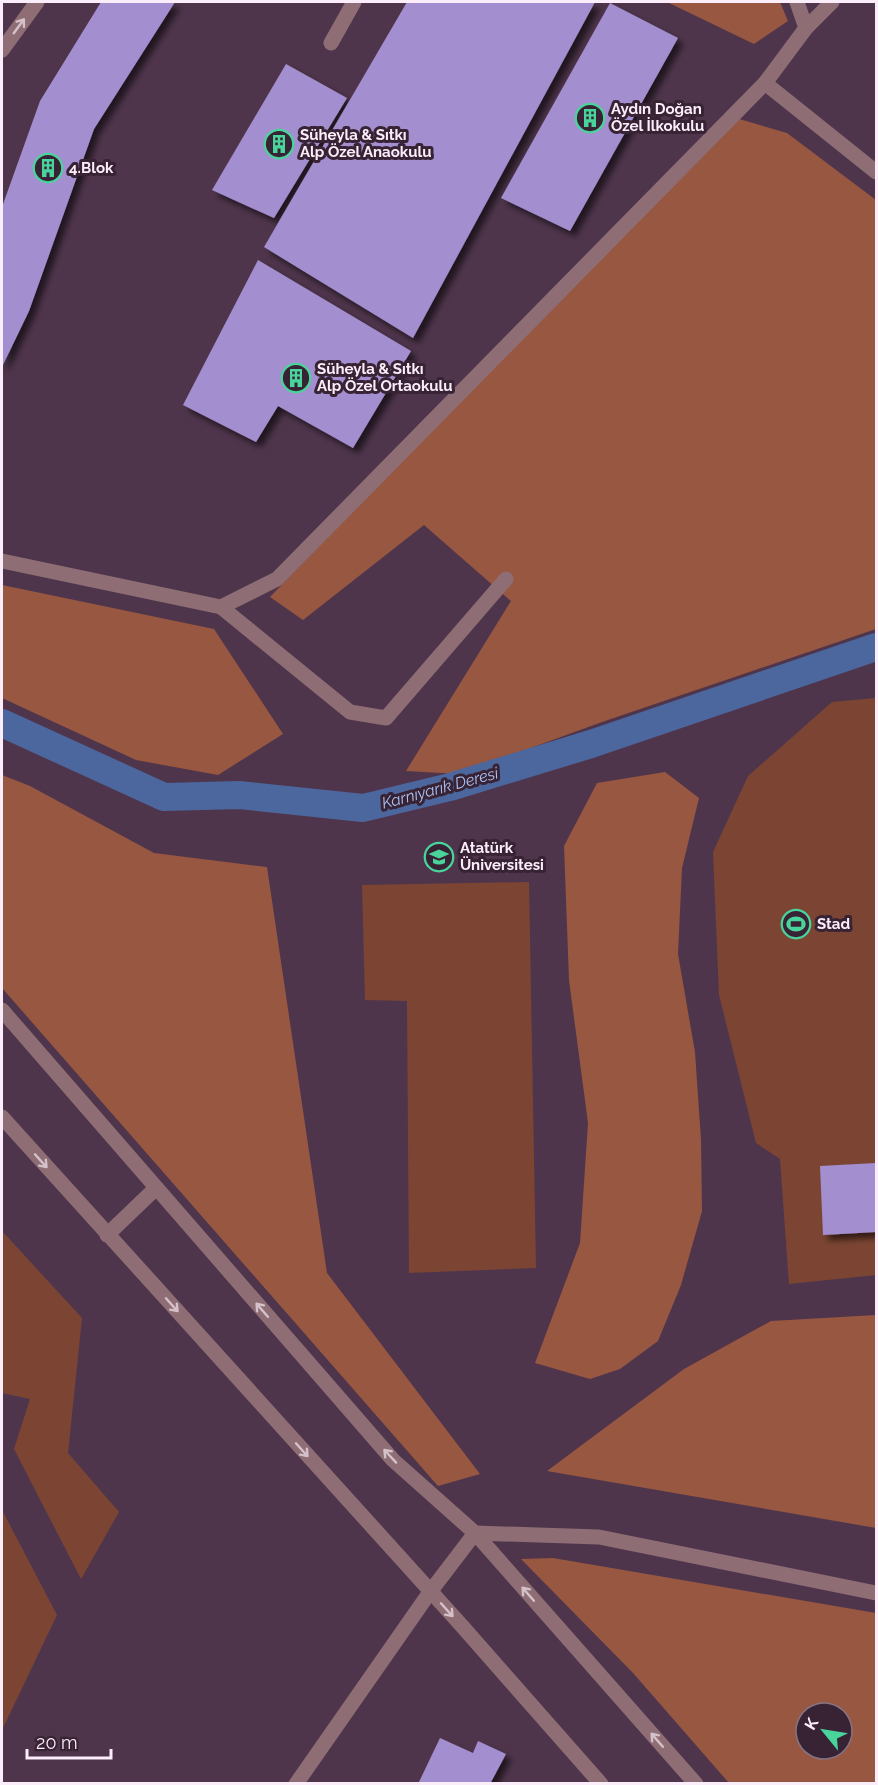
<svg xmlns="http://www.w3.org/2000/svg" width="878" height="1785" font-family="Raleway,sans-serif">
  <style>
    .built { fill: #4f354c; fill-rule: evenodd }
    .green { fill: #7c4533 }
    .forest { fill: #985741; fill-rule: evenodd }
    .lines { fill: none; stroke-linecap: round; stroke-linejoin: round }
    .canal { stroke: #4c679e; stroke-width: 28 }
    .building { fill: #a38fcf; filter: url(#shadow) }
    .minor { stroke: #8e6e74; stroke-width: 15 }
    .oneway { stroke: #d5c1ca }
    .labels { text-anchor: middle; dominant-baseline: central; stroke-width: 6; stroke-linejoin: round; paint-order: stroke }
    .poi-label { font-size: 15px; font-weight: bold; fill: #fbedf9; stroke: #382335; text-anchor: start }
    .water-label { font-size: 16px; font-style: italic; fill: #abc3f4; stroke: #382335 }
  </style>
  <defs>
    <filter id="shadow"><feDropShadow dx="5.5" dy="5.5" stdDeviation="3" flood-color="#0009"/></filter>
  </defs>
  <rect width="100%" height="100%" fill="#422d3f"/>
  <path class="built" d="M2 2H876V1783L2 1784ZM806 1713H842V1749H806Z"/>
  <g class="green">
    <path d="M876 698V1275L789 1284 780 1159 756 1143 719 995 713 852 748 776 832 702Z"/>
    <path d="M529 882 536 1268 409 1273 407 1001 365 1000 362 885Z"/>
    <path d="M2 1231 82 1318 68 1453 119 1512 81 1579 14 1449 30 1399 2 1393Z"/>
    <path d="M2 1510 57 1615 2 1730Z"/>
  </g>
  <g class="forest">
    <path d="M667 2H780L788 21 754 44Z"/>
    <path d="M736 118 787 133 876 200V629L602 722 459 774 406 771 511 601 424 525 303 620 270 597Z"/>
    <path d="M2 585 214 629 283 734 218 775 136 760 2 698Z"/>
    <path d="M665 772 699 798 682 868 678 954 695 1052 701 1140 702 1211 681 1285 658 1341 620 1369 590 1379 535 1363 580 1243 588 1123 569 980 564 846 597 783Z"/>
    <path d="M2 775 30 786 154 853 267 867 327 1273 480 1474 438 1486 2 988Z"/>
    <path d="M876 1315V1528L547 1471 684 1369 771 1321Z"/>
    <path d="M553 1558 876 1613V1783H729L633 1673 521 1559ZM806 1713H842V1749H806Z"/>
  </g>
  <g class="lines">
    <path class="canal" d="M2 723 164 797 239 795 363 808 450 787 591 744 876 647"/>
  </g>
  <g class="building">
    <path d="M101 2H175L94 129 29 311 2 367V207L40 101Z"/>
    <path d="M407 2H595L413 338 264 247Z"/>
    <path d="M610 3 678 38 570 231 501 198Z"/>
    <path d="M286 64 347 98 274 218 212 190Z"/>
    <path d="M258 260 411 351 353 448 278 406 256 442 183 405Z"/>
    <path d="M876 1163V1232L823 1235 820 1166Z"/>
    <path d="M440 1738 473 1753 478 1741 506 1754 490 1784H418Z"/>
  </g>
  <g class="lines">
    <g class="minor">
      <path d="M797 2 806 28"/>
      <path d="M331 43 354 2"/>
      <path d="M2 50 37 2"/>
      <path d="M765 83 876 172"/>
      <path d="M2 561 221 607 277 579 765 83 806 28 832 2"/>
      <path d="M221 607 350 712 386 718 506 579"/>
      <path d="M2 1010 393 1460 475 1533 696 1784"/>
      <path d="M2 1117 462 1626 601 1784"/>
      <path d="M107 1235 156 1188"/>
      <path d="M296 1784 430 1592 475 1533 599 1537 876 1593"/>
    </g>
  </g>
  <defs><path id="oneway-shaft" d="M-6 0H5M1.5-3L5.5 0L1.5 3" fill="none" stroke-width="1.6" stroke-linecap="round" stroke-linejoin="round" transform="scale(1.5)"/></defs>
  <g class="oneway">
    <use href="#oneway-shaft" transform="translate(19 26) rotate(-54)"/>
    <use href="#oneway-shaft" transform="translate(41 1161) rotate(48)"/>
    <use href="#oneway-shaft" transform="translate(172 1305) rotate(48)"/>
    <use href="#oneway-shaft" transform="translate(262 1310) rotate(-131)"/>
    <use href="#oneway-shaft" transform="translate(302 1450) rotate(48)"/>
    <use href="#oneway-shaft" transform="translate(390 1456) rotate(-133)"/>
    <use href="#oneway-shaft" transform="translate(528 1594) rotate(-131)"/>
    <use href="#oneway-shaft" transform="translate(447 1610) rotate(48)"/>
    <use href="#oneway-shaft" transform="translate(657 1740) rotate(-131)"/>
  </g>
  <defs>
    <g id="building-ring" transform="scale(1.5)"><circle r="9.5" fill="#382335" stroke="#49d49c" stroke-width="1.5"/><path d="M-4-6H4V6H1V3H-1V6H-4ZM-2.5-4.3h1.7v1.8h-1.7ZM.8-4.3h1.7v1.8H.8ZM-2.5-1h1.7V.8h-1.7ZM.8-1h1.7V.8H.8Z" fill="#49d49c"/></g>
    <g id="university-ring" transform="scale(1.5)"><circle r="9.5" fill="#382335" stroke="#49d49c" stroke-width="1.5"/><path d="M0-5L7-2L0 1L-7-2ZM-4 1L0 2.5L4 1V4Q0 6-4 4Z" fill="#49d49c"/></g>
    <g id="stadium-ring" transform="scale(1.5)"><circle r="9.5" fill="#382335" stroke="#49d49c" stroke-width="1.5"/><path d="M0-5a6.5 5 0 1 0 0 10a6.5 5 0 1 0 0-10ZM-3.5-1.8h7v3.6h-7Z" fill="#49d49c"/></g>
  </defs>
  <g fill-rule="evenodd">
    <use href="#building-ring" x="590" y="118"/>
    <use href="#building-ring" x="279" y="144"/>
    <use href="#building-ring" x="48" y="168"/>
    <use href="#building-ring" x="296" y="378"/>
    <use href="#university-ring" x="439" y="857"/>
    <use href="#stadium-ring" x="796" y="924"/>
  </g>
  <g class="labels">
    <g class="poi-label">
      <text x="611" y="109">Aydın Doğan<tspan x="611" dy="17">Özel İlkokulu</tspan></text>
      <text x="300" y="135">Süheyla &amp; Sıtkı<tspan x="300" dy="17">Alp Özel Anaokulu</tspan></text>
      <text x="69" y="168">4.Blok</text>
      <text x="317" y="369">Süheyla &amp; Sıtkı<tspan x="317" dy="17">Alp Özel Ortaokulu</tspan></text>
      <text x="460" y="848">Atatürk<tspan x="460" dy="17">Üniversitesi</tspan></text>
      <text x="817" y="924">Stad</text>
    </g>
    <g class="water-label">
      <text transform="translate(440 788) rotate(-15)">Karnıyarık Deresi</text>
    </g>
  </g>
  <rect width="878" height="1785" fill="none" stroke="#fbedf9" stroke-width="6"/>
  <g transform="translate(824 1731) rotate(300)"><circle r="28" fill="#382335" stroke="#867483" stroke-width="1.5"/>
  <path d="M0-4.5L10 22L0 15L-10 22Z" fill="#49d49c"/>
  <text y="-9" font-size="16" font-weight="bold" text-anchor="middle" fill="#fbedf9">K</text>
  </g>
  <path d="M27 1749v9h84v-9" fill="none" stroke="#fbedf9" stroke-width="3"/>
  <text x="36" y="1749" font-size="18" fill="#fbedf9" stroke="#382335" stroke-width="4.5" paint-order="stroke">20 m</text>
</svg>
